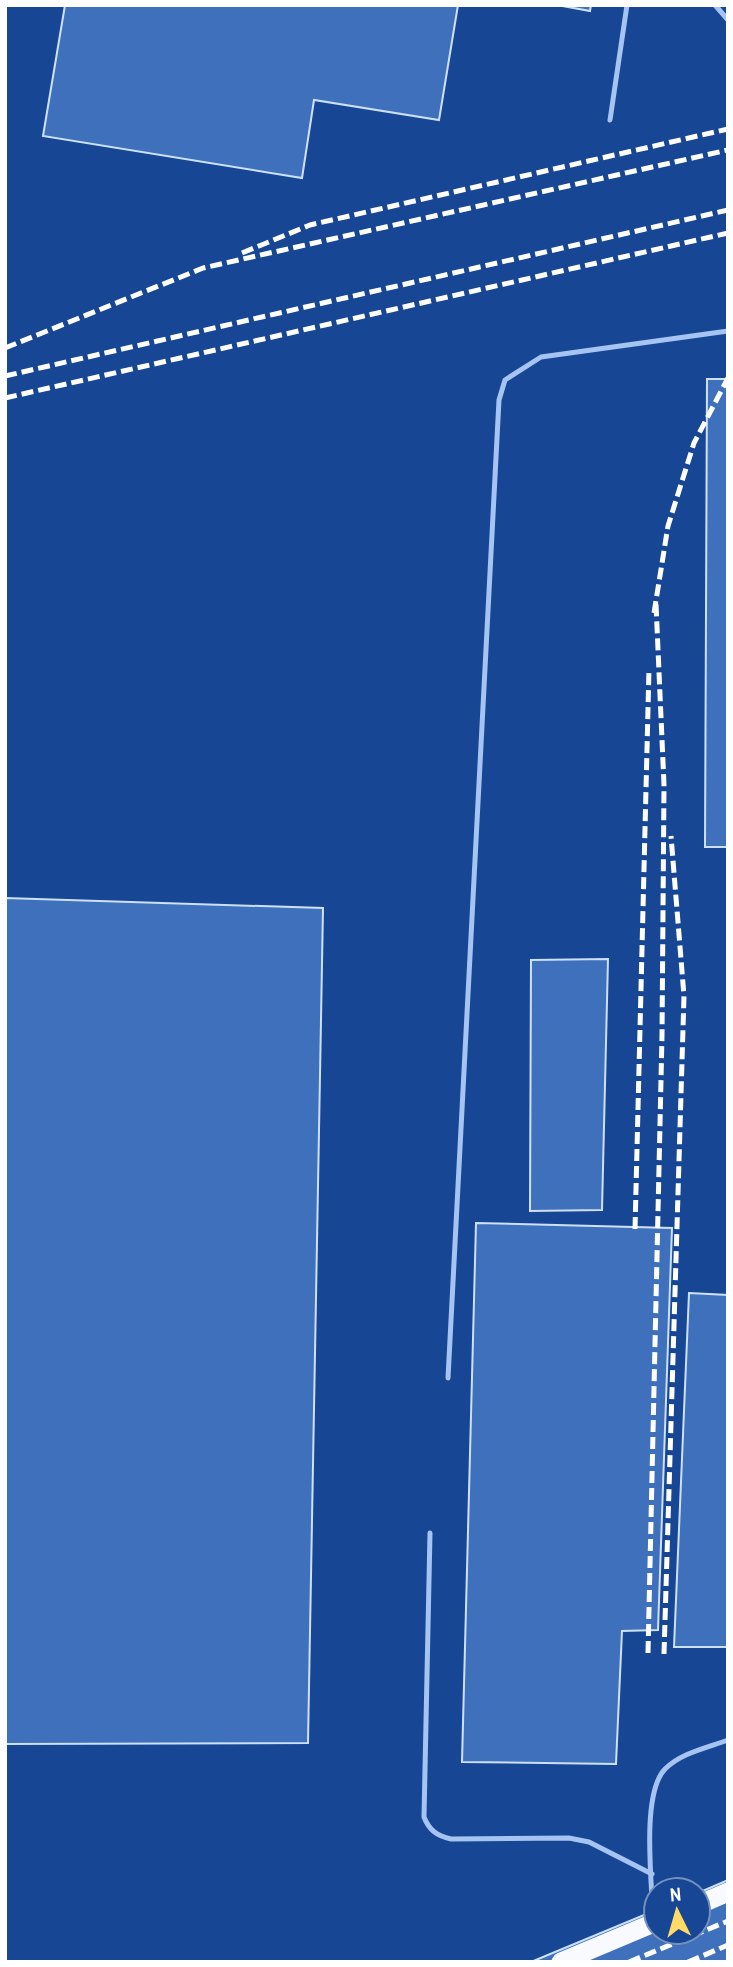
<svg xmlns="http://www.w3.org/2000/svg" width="733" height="1967" font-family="'Archivo Narrow',sans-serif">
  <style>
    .building { fill: #3f70bb; stroke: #cde0fc; stroke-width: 2 }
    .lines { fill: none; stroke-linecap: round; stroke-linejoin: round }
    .service { stroke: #a6c4f1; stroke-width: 5 }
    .trunk { stroke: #f8faff; stroke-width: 19 }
    .rail { stroke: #fff; stroke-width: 5; stroke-dasharray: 12 5; stroke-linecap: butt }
  </style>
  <rect width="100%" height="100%" fill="#174694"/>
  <g class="building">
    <path d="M65 5H458L439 120 314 100 302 178 43 136Z"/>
    <path d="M557 5H591L590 11Z"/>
    <path d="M707 379H728V847H705Z"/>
    <path d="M5 898 323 908 308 1743 5 1744Z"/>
    <path d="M608 959 602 1210 530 1211 531 960Z"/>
    <path d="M476 1223 672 1228 658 1630 622 1631 616 1764 462 1762Z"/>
    <path d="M689 1293 728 1295V1647H674Z"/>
    <path d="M728 1880V1962H531L656 1910V1932H698V1893Z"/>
  </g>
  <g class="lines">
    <g class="service">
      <path d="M715 5 728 20"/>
      <path d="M610 120 627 5"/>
      <path d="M448 1378 499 400 505 380 541 357 728 331"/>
      <path d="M430 1533 424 1817C429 1830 437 1836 451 1839L569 1838 589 1842 652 1874"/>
      <path d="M653 1917C652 1883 641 1794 665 1769 681 1753 706 1748 728 1740"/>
    </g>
    <g class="trunk">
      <path d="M698 1905 728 1892"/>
      <path d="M561 1962 656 1922"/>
    </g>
    <g class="rail">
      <path d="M242 253 310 225 728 129"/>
      <path d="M5 348 203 268 728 150"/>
      <path d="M5 376 728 210"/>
      <path d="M5 398 728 233"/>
      <path d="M654 613 668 526 694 443 728 378"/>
      <path d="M635 1229 649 669"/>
      <path d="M648 1653 662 1036 664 785 656 604"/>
      <path d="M664 1654 684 996 671 836"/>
      <path d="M629 1962 728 1921"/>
      <path d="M688 1962 728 1945"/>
    </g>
  </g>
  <rect width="733" height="1967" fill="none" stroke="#ffffff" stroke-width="14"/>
  <g transform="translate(677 1911) rotate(355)"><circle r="33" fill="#174694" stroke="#7490bf" stroke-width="2"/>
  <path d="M0-5L12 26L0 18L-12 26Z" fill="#ffdb66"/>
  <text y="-10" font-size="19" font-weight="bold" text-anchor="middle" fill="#ffffff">N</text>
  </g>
</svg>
